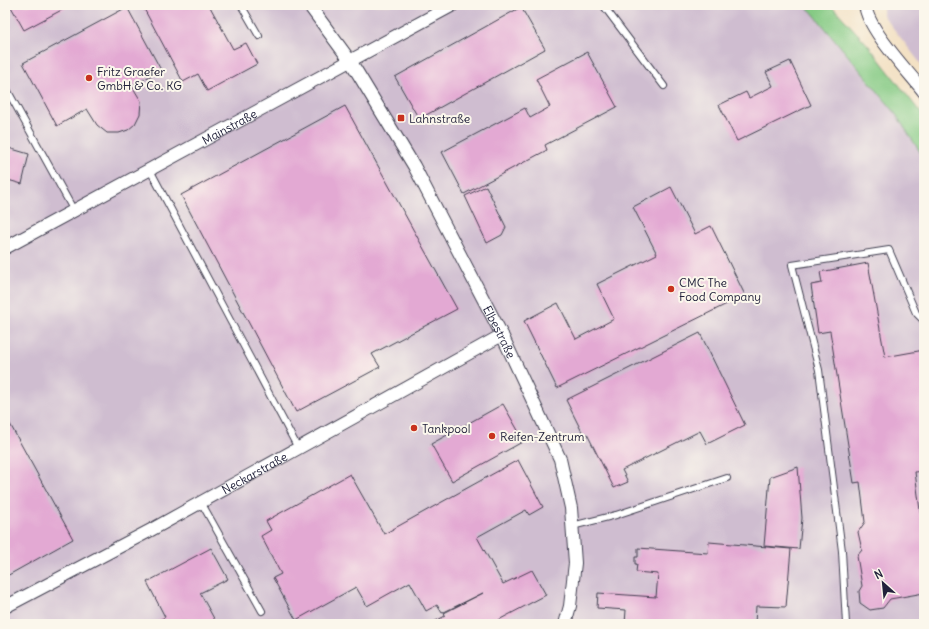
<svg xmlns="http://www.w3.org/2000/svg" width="929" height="629" font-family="Delius,sans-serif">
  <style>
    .industrial { fill: #cfbdd0 }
    .green { fill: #85ca84; stroke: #547660 }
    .building { fill: #e3a9d3 }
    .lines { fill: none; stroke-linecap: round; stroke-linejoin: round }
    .service-casing { stroke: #413f50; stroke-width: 8 }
    .minor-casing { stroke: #413f50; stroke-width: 14 }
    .service { stroke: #fff; stroke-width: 6 }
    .minor { stroke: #fff; stroke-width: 12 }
    .poi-dot { fill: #c8321e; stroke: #fbf7ec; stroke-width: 1.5 }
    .labels { text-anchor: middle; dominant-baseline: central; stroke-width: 4; stroke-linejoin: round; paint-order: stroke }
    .poi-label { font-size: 12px; fill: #22223b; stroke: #fbf7ec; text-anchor: start }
    .street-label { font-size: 12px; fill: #22223b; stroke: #fbf7ec }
  </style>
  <rect width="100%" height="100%" fill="#fbf7ec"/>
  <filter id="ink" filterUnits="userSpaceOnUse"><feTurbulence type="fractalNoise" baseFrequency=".025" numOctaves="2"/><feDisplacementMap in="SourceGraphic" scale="8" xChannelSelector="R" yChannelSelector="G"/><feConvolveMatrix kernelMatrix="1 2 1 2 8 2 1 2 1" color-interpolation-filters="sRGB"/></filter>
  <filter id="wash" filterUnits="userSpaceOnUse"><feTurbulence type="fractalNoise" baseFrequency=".012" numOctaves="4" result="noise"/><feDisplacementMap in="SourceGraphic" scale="16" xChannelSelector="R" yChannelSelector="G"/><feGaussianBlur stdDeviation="0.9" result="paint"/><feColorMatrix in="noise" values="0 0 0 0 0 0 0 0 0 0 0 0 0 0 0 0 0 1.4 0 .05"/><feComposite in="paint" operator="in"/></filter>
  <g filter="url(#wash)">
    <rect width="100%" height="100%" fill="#f3e1c4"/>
    <g class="industrial">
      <path d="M5 5H803L811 11 893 110 924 158V624H5Z"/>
      <path d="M883 5H924V68L883 15Z"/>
    </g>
    <path class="green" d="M803 5H831L868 45 924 117V158L893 110 811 11Z"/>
    <g id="blocks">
      <g class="building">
        <path d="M10 5H71L24 30Z"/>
        <path d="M142 5H209L233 49 246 43 257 64 207 91 198 74 183 82Z"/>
        <path d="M127 7 161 70 132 86 141 101 140 114 135 124 128 130 119 133H107L97 125 87 109 57 126 23 63Z"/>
        <path d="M521 7 545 49 419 119 395 77Z"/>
        <path d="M587 52 617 107 545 145 547 150 464 194 442 152 525 108 530 118 550 107 536 79Z"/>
        <path d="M790 61 811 105 737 141 719 105 746 92 749 98 773 86 766 72Z"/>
        <path d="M345 106 457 309 372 354 380 367 296 412 181 195Z"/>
        <path d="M5 147 29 154 22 184 8 180 5 189Z"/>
        <path d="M486 186 506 227 502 235 487 243 465 196Z"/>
        <path d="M671 187 695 234 711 226 745 295 557 388 524 321 558 303 576 339 614 319 597 284 657 254 633 207Z"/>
        <path d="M868 263 885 357 924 350V471L915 472 921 518 924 520V593L890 599 883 608 870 610 860 603 859 591 862 586 857 556 862 550 858 532 865 522 860 482 854 483 830 331 818 333 811 285 822 283 820 272Z"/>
        <path d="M700 333 745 425 707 444 700 431 622 470 628 482 614 488 587 434 584 436 566 400Z"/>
        <path d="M503 404 524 441 452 481 431 444Z"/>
        <path d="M5 415 73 539 5 577Z"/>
        <path d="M518 460 543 507 529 515 526 510 477 537 503 584 532 570 546 595 491 624H430L445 616 444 613 483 593 442 613 437 605 426 611 410 582 367 606 356 587 296 620 273 578 281 574 261 536 271 530 266 521 350 474 384 534Z"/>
        <path d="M798 467 802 518 799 549 764 546 770 477Z"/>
        <path d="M709 542 791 549 786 607 756 606 755 624H625L626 610 597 608 598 593 656 597 658 574 636 572 637 564H635V557H638V548L708 553Z"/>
        <path d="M211 548 228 579 200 593 217 624H152L165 617 147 582Z"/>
      </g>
    </g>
  </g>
  <g filter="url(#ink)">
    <use href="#blocks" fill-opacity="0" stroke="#413f50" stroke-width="1"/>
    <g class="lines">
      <g class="service-casing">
        <g id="service">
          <path d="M241 5 259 36"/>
          <path d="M603 5 664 86"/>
          <path d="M5 86 74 211"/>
          <path d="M150 170 298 448"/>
          <path d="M201 502 262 611"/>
          <path d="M572 526 616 515 727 478"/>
          <path d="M846 624 842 551 819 370 792 265 889 250 916 313 924 321"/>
        </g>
      </g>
      <g class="minor-casing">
        <g id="minor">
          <path id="s1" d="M309 5 351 62 414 166 502 335 560 459 571 508 575 563 570 606 565 624"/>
          <path d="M865 5C868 30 908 71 924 92"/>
          <path id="s2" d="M5 248 453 5"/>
          <path id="s3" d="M5 607 151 530 502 335"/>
        </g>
      </g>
      <use href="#service" class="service"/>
      <use href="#minor" class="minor"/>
    </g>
  </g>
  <g class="poi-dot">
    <circle cx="89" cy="78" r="4"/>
    <rect x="397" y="114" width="8" height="8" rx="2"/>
    <circle cx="671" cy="289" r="4"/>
    <circle cx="414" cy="428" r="4"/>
    <circle cx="492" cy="436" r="4"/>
  </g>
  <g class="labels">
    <g class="poi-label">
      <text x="97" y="71">Fritz Graefer<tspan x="97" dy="14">GmbH &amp; Co. KG</tspan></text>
      <text x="409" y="118">Lahnstraße</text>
      <text x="679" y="282">CMC The<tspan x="679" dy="14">Food Company</tspan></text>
      <text x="422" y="428">Tankpool</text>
      <text x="500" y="436">Reifen-Zentrum</text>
    </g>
    <g class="street-label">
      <text stroke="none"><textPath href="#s2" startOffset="255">Mainstraße</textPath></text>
      <text stroke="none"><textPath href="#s1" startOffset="379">Elbestraße</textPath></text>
      <text stroke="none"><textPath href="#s3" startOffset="283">Neckarstraße</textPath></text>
    </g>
  </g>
  <rect width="929" height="629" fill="none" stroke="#fbf7ec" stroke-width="20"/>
  <g transform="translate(883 583) rotate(333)" stroke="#fbf7ec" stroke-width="3" paint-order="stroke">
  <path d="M0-3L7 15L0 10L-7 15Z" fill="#22223b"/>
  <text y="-6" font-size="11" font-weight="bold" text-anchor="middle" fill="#22223b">N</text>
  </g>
</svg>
